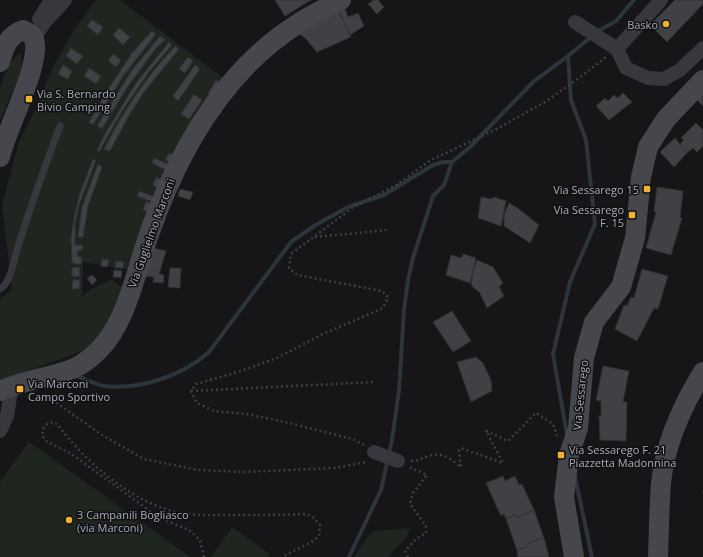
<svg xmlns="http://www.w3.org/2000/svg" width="703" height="557" font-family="'Open Sans',sans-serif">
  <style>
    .green { fill: #1e261f }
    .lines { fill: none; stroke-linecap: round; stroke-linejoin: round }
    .stream { stroke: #2c353c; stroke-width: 4 }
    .building { fill: #404145; stroke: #303034 }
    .path { stroke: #3d3f44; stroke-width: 2.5; stroke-dasharray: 2 3; stroke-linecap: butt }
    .lane { stroke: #37383d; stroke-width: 7 }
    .street { stroke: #37383d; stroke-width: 14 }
    .secondary { stroke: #45474d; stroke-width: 20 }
    .poi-dot { fill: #f2b134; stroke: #111113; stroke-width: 1.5 }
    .labels { text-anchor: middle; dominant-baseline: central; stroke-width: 3; stroke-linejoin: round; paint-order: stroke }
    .poi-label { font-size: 11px; fill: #a8adb8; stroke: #111113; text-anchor: start }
    .street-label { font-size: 11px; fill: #a8adb8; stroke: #111113 }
  </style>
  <rect width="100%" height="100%" fill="#161618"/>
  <g class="green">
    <path d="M96 0H120L223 78 130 270 83 262 82 297 90 290 112 279 126 292 115 318 90 348 0 381V299L12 290 2 204 19 142 36 108 53 67 75 28Z"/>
    <path d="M20 53C28 66 5 106 0 121 0 111 0 98 0 88 2 80 12 56 20 53Z"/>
    <path d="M29 442 190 557H0V482Z"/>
    <path d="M232 527 270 554 268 557H211Z"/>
    <path d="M410 528 407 536 388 557H354L368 536 375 531Z"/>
  </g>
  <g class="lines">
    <g class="stream">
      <path d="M75 376C85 378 93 384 104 386 140 390 182 376 209 352L291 242 314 226 348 207 384 195 433 165 443 162H452"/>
      <path d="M567 435 553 354 570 282 595 224 586 140 571 100 568 56 598 31 616 21 634 0"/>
      <path d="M575 477 592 557"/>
      <path d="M349 557 381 490 392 440 399 390 404 310 408 280 413 258 433 196 444 185 452 162 470 147 533 82 568 56"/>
    </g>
  </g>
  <g class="building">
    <path d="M275 0H311L285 16Z"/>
    <path d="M374 0H378L384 7 377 14 368 4Z"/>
    <path d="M675 0H703V4L667 42 650 25Z"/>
    <path d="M345 9 348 17 358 13 364 26 350 35 339 12Z"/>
    <path d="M338 10 351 37 317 52 306 39 296 31Z"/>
    <path d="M92 20 103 27 98 35 87 26Z"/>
    <path d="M119 28 130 37 123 45 113 35Z"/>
    <path d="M152 31 156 34 123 76 93 125 89 122 107 91 132 53Z"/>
    <path d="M160 36 165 40 156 48 126 89 102 129 97 126 132 70Z"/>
    <path d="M169 42 172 45 149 72 122 111 99 152 97 150 105 134 136 83Z"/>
    <path d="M175 46 179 49 144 92 128 117 110 151 104 149 119 121 137 93 154 70Z"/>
    <path d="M71 48 83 56 77 64 66 56Z"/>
    <path d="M113 54 121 60 116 67 108 61Z"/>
    <path d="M188 57 193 61 185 73 179 69Z"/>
    <path d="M63 65 72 71 68 79 58 74Z"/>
    <path d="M195 65 200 69 178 101 173 96Z"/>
    <path d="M89 68 101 76 96 84 84 76Z"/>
    <path d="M216 80 222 84 213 97 208 93Z"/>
    <path d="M703 89V106L694 97Z"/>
    <path d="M623 93 632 102 609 120 596 106 605 98 608 101 614 95 618 98Z"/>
    <path d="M194 94 202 100 189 119 181 114Z"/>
    <path d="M696 123 703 130V146L697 152 693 148 687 153 679 145 684 140 681 138Z"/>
    <path d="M675 138 687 153 674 167 660 152Z"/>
    <path d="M169 153 175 156 172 163 165 160Z"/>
    <path d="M154 158 170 165 167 171 152 163Z"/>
    <path d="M93 159 96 160 80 202 75 222V245H83L82 250 77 251 78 256 82 258 81 264H74L72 262 71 238 74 218 80 193Z"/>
    <path d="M98 164 102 167 88 206 83 237H78L82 207Z"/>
    <path d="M156 177 164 181 161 189 153 185Z"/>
    <path d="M657 187 683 191 680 217 682 218 671 255 646 248 656 212 654 211Z"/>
    <path d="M180 189 193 192 190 200 178 196Z"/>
    <path d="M139 191 155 197 153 202 137 196Z"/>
    <path d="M481 197 491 199 494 197 506 201 501 226 478 218Z"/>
    <path d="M146 202 152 203 149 212 143 210Z"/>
    <path d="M509 203 519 209 539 225 530 243 504 226V215Z"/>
    <path d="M153 248 166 251 159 274 164 275 163 283 153 282 154 277 144 276Z"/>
    <path d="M463 254 476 258 470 283 446 275 451 255 461 258Z"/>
    <path d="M102 259 109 260 107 267 101 266Z"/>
    <path d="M477 260 493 267 503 283 499 287 504 296 487 308 480 293 471 285 473 271Z"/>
    <path d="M116 261 124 262 123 268H115Z"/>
    <path d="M72 267 80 268 79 277 72 276Z"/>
    <path d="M170 268H181L180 288 168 287Z"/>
    <path d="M642 269 668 276 658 309 654 308 637 341 615 329 624 305 627 306 631 297 634 298Z"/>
    <path d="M114 270 122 271 121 278 113 277Z"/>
    <path d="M92 275 97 280 92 285 87 278Z"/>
    <path d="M73 280H80L79 289H72Z"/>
    <path d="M452 311 471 341 453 352 433 322Z"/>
    <path d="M476 357 483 363 491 380 492 391 471 402 457 362Z"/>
    <path d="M603 366 629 371 623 402H627L626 441 600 440 599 416H601V401L596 400Z"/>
    <path d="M503 476 505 481 515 476 519 485 522 484 534 510 516 518 515 515 506 519 504 514 501 516 486 483Z"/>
    <path d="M534 510 544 538 526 544 527 547 517 550 506 519 515 515 516 518Z"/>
    <path d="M544 538 549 557H518L517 550 527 547 526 544Z"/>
  </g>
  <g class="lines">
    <g class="path">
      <path d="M315 237 388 230"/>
      <path d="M191 391 375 382"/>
      <path d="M44 394 102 435 144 459 198 470 244 472 334 468 366 462"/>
      <path d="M364 445 353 439 281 421 246 414 214 411 197 403 191 391 196 384 238 372 277 358 323 334 383 308 388 297 382 291 297 275 289 268 291 254 352 208 396 185 431 160 497 129 545 102 582 76 606 57"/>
      <path d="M411 461C419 461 424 457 432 455 443 452 453 461 461 467L459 451 461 448 503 463 486 431 508 441 536 413 553 424 557 436"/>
      <path d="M703 491V492"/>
      <path d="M204 557 200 540 189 530 158 517 70 453 46 441 42 435 43 429 47 424 53 422 58 425C85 462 134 504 180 513 197 516 216 515 234 515 259 515 283 515 307 514L314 518 320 525 319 536C309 546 294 549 283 557"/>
      <path d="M408 557 405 551 416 539 426 533V526L410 504 413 493 427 475 409 467"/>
    </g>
    <path class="lane" d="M0 289C9 284 13 266 15 257 28 212 44 169 60 126"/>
    <g class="street">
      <path d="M661 0 617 49 626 68 648 78 664 79 680 70 703 48"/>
      <path d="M39 19 51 0"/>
      <path d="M575 22 617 49"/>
      <path d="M34 39 44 23 65 0"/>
      <path d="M0 431 7 416 12 385"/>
      <path d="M374 452 398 461"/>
    </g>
    <g class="secondary">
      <path d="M0 62C4 48 8 35 23 30 28 32 32 34 34 39 42 62 6 130 0 157"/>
      <path d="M0 391C23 380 49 378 72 369 81 366 93 356 99 350 126 323 135 275 147 240 175 158 221 73 296 25 310 15 326 8 341 0"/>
      <path d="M574 557 564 497 569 455 578 428 584 358 594 322 621 287 635 238 641 177 648 147 666 119 703 80"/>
      <path d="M658 557C659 533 659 508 661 483 665 444 682 406 703 372"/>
    </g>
  </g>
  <g class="poi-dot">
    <circle cx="666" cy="24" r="4"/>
    <rect x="25" y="95" width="8" height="8" rx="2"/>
    <rect x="643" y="185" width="8" height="8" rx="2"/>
    <rect x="628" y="211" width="8" height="8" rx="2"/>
    <rect x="16" y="385" width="8" height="8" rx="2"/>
    <rect x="557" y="451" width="8" height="8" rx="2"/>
    <circle cx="69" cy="520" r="4"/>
  </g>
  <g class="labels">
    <g class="poi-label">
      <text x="658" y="24" text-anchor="end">Basko</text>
      <text x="37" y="93">Via S. Bernardo<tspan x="37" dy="13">Bivio Camping</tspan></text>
      <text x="639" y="189" text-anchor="end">Via Sessarego 15</text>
      <text x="624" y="209" text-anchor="end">Via Sessarego<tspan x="624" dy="13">F. 15</tspan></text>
      <text x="28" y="383">Via Marconi<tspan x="28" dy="13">Campo Sportivo</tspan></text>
      <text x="569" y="449">Via Sessarego F. 21<tspan x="569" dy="13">Piazzetta Madonnina</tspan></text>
      <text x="77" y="514">3 Campanili Bogliasco<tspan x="77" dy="13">(via Marconi)</tspan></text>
    </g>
    <g class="street-label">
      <text transform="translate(151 233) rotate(-70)">Via Guglielmo Marconi</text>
      <text transform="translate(580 395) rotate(-84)">Via Sessarego</text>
    </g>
  </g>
</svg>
